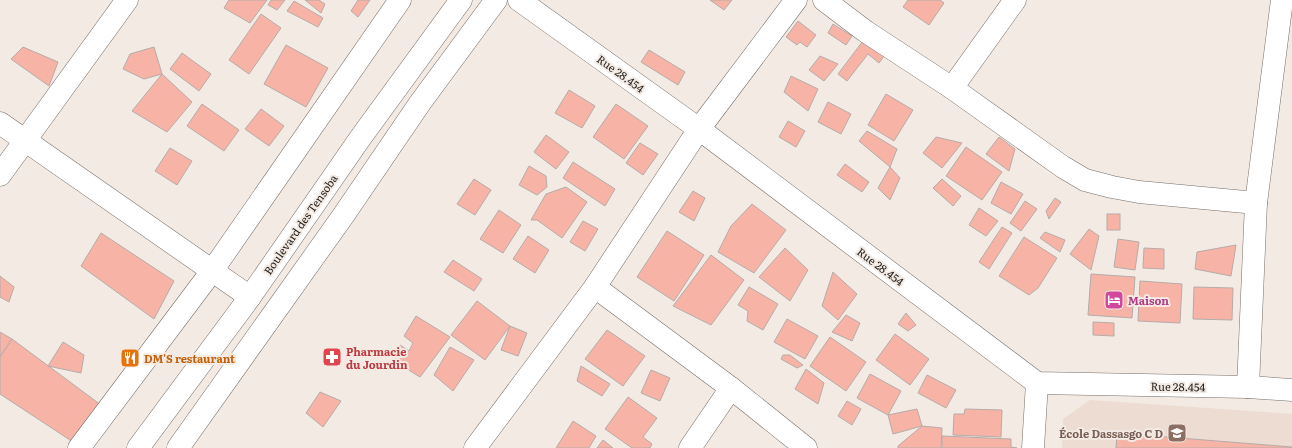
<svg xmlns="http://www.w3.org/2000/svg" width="1292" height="448" font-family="Literata,serif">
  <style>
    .built { fill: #ecdcd1 }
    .building { fill: #f7b4a6; stroke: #b6aba9 }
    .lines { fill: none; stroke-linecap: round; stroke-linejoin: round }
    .street-casing { stroke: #766e69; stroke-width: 23 }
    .primary-casing { stroke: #766e69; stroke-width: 23 }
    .street { stroke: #fff; stroke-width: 22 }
    .primary { stroke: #fff; stroke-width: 22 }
    .labels { text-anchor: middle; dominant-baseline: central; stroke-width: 4; stroke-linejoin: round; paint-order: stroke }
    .street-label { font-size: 11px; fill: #221f1c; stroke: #f3eae3 }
    .hotel-label { font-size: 11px; font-weight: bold; fill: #b23c85; stroke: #f3eae3; text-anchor: start }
    .health-label { font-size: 11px; font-weight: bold; fill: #be3a42; stroke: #f3eae3; text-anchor: start }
    .food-label { font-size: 11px; font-weight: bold; fill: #c56008; stroke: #f3eae3; text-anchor: start }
    .education-label { font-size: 11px; font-weight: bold; fill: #785e54; stroke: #f3eae3; text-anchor: end }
  </style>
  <rect width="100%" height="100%" fill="#f3eae3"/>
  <path class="built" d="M1090 400 1292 414V448H1062L1063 419Z"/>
  <g class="building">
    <path d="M229 0H267L250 23 224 8Z"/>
    <path d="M271 0H285L277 10 268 5Z"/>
    <path d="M305 0H319L325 4 321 13Z"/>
    <path d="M358 0H370L358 17 351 11Z"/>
    <path d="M710 0H732L724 10Z"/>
    <path d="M908 0H940L944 3 929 25 903 7Z"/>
    <path d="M294 1 323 18 318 27 287 11Z"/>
    <path d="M261 14 281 28 249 74 229 60Z"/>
    <path d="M798 21 816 35 807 47 800 42 797 45 786 37Z"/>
    <path d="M833 24 852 36 846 45 828 33Z"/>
    <path d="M863 41 884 56 879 63 868 54 847 81 838 74Z"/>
    <path d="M286 45 328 68 306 107 264 84Z"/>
    <path d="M23 47 58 62 49 86 11 59Z"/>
    <path d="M154 47 162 74 144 79 123 69 130 54Z"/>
    <path d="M649 50 685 72 678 85 641 62Z"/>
    <path d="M182 53 211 74 199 91 170 69Z"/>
    <path d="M820 56 838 64 824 81 809 70Z"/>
    <path d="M162 74 192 102 167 132 132 111Z"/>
    <path d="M791 76 818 89 808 111 784 92Z"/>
    <path d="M569 90 595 106 582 128 555 113Z"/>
    <path d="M886 94 913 110 894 141 868 125Z"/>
    <path d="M828 102 851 114 841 134 818 122Z"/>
    <path d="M202 104 239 130 224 151 187 126Z"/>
    <path d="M616 104 648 126 624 159 593 137Z"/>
    <path d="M261 109 284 126 269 146 245 129Z"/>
    <path d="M788 121 805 131 796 147 779 137Z"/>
    <path d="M867 131 897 149 890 167 859 141Z"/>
    <path d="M546 135 569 152 556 169 534 152Z"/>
    <path d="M936 137 962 143 942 168 923 153Z"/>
    <path d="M999 137 1015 149 1009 171 986 154Z"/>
    <path d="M640 143 658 154 643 175 626 163Z"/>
    <path d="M966 147 1002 172 982 200 946 176Z"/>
    <path d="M170 148 192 161 177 185 155 171Z"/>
    <path d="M573 162 615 189 605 206 563 178Z"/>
    <path d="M845 164 869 182 862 192 837 175Z"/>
    <path d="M529 166 546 176 547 187 537 195 519 185Z"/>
    <path d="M890 167 900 178 890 200 878 188Z"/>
    <path d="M474 179 491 190 475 215 457 204Z"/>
    <path d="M942 179 961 196 953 206 933 188Z"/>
    <path d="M1001 182 1023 194 1011 214 991 203Z"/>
    <path d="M566 187 587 202 562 238 537 220H531L546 194Z"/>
    <path d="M693 191 705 198 694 221 679 212Z"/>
    <path d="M1055 198 1061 202 1049 219 1046 211Z"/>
    <path d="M1025 201 1037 209 1021 231 1010 223Z"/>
    <path d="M752 204 786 230 754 273 718 252 731 226Z"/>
    <path d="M979 208 998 221 986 236 969 225Z"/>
    <path d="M499 210 521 225 503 253 480 239Z"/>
    <rect x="1107" y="214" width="13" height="16"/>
    <path d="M583 221 598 229 585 251 570 242Z"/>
    <path d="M1002 227 1012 233 989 269 979 262Z"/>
    <path d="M1089 229 1099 236 1091 270 1070 254Z"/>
    <path d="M667 231 704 255 674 301 637 277Z"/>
    <path d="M1045 232 1065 240 1060 252 1040 238Z"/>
    <path d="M101 233 174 281 154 319 81 266Z"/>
    <path d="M528 236 549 250 535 273 513 259Z"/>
    <path d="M1024 237 1057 258 1038 288 1029 295 999 276Z"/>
    <path d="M1118 239 1139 242 1135 270 1114 267Z"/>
    <path d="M1236 245 1231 276 1195 269 1197 252Z"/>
    <path d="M785 248 808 270 790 301 759 277Z"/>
    <path d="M1144 248 1164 249V269L1143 268Z"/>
    <path d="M711 255 744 280 711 325 673 306Z"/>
    <path d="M453 260 482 279 474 291 444 272Z"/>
    <path d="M833 272 857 294 838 320 822 306Z"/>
    <path d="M1091 274 1135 277 1132 318 1088 315Z"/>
    <path d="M0 276 14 287 9 302 0 297Z"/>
    <path d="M1140 281 1182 284 1180 323 1138 321Z"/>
    <path d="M749 287 778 304 763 330 747 321 748 311 738 305Z"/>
    <path d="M1194 287 1233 288 1232 320 1193 319Z"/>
    <path d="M477 301 510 326 485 360 451 335Z"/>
    <path d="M906 313 916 325 908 331 898 324Z"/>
    <path d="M846 315 860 323 852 341 832 332Z"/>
    <path d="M416 316 450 337 420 377 392 360 400 345 409 351 413 343 404 336Z"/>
    <path d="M787 319 818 336 805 359 774 342Z"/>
    <path d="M1093 322 1114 323V336L1093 335Z"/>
    <path d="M510 326 527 333 518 356 501 350Z"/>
    <path d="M607 330 645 356 623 386 585 359Z"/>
    <path d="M0 332 12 339 0 357Z"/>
    <path d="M895 334 929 359 910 385 876 360Z"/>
    <path d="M830 337 866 362 846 391 810 366Z"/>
    <path d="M12 339 101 405 73 442 0 394V357Z"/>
    <path d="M63 342 84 355 81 373 48 366Z"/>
    <path d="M450 347 474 360 453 391 434 375Z"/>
    <path d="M783 355H790L803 365 797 368 781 359Z"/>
    <path d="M581 366 610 384 602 396 577 381Z"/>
    <path d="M806 369 824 383 818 404 795 389Z"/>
    <path d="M651 370 670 378 660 401 641 393Z"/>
    <path d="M870 374 901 391 888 415 857 398Z"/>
    <path d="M927 375 956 390 946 408 918 393Z"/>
    <path d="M320 392 341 401 323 427 306 413Z"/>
    <path d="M628 397 657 418 643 437 652 444 650 448H632L605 429Z"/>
    <path d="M847 401 861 409 852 425 838 416Z"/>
    <path d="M917 409 922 426 893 434 888 415Z"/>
    <path d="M965 409 1002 410 1001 437 953 435 954 414H964Z"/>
    <path d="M573 421 596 436 589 448H556Z"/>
    <path d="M922 426 942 428 941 448H898V446Z"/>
    <path d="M1117 433 1292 447V448H1116Z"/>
    <path d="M942 436 1011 439V447L1017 448H942Z"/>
    <path d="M603 440 613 448H597Z"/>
  </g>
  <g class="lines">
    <g class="street-casing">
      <g id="street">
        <path d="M519 0 699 129 1037 383 1248 387 1292 390"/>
        <path d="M824 0 865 31 952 88 1063 167 1085 180 1112 187 1139 192 1256 203"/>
        <path d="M952 88 1015 0"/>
        <path d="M0 123 250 297"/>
        <path d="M0 175 127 0"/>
        <path d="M595 287 731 388 806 448"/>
        <path d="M1248 387 1256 203 1282 0"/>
        <path d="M79 448 212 271 400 0"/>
        <path d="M475 448 595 287 699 129 796 0"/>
        <path d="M690 448 731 388"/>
        <path d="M1033 448 1037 383"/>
      </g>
    </g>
    <g class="primary-casing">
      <g id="primary">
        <path d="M138 448 250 297 361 137 461 0"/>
        <path d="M178 448 343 216 420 103 496 0"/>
      </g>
    </g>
    <use href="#street" class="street"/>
    <use href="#primary" class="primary"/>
  </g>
  <defs>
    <g id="hotel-square" transform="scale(1)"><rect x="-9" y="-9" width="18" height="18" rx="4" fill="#d1479c" stroke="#f3eae3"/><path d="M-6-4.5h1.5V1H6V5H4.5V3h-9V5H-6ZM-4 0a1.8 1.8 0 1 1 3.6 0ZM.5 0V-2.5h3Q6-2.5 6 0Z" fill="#fff"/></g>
    <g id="pharmacy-square" transform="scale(1)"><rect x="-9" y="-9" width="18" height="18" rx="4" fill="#e0444e" stroke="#f3eae3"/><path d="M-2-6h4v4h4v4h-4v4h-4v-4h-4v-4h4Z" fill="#fff"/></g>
    <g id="restaurant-square" transform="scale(1)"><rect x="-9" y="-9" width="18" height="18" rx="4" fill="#e8710a" stroke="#f3eae3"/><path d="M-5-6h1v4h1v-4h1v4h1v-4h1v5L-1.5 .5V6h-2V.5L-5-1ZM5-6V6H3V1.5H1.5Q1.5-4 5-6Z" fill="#fff"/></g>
    <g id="school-square" transform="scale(1)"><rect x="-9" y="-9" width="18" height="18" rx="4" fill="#8d6e63" stroke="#f3eae3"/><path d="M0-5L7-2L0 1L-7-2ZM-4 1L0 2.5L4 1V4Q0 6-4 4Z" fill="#fff"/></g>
  </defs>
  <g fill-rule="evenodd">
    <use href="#hotel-square" x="1114" y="300"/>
    <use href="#pharmacy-square" x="332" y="357"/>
    <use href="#restaurant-square" x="130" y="358"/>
    <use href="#school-square" x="1177" y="433"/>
  </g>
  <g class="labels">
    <g class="street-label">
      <text transform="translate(621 73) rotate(36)">Rue 28.454</text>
      <text transform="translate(300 224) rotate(-55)">Boulevard des Tensoba</text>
      <text transform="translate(881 266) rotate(37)">Rue 28.454</text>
      <text transform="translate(1178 386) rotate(1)">Rue 28.454</text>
    </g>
    <g class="hotel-label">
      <text x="1128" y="300">Maison</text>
    </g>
    <g class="health-label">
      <text x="346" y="351">Pharmacie<tspan x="346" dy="13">du Jourdin</tspan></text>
    </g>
    <g class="food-label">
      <text x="144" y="358">DM'S restaurant</text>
    </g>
    <g class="education-label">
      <text x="1163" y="433">École Dassasgo C D</text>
    </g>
  </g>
</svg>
